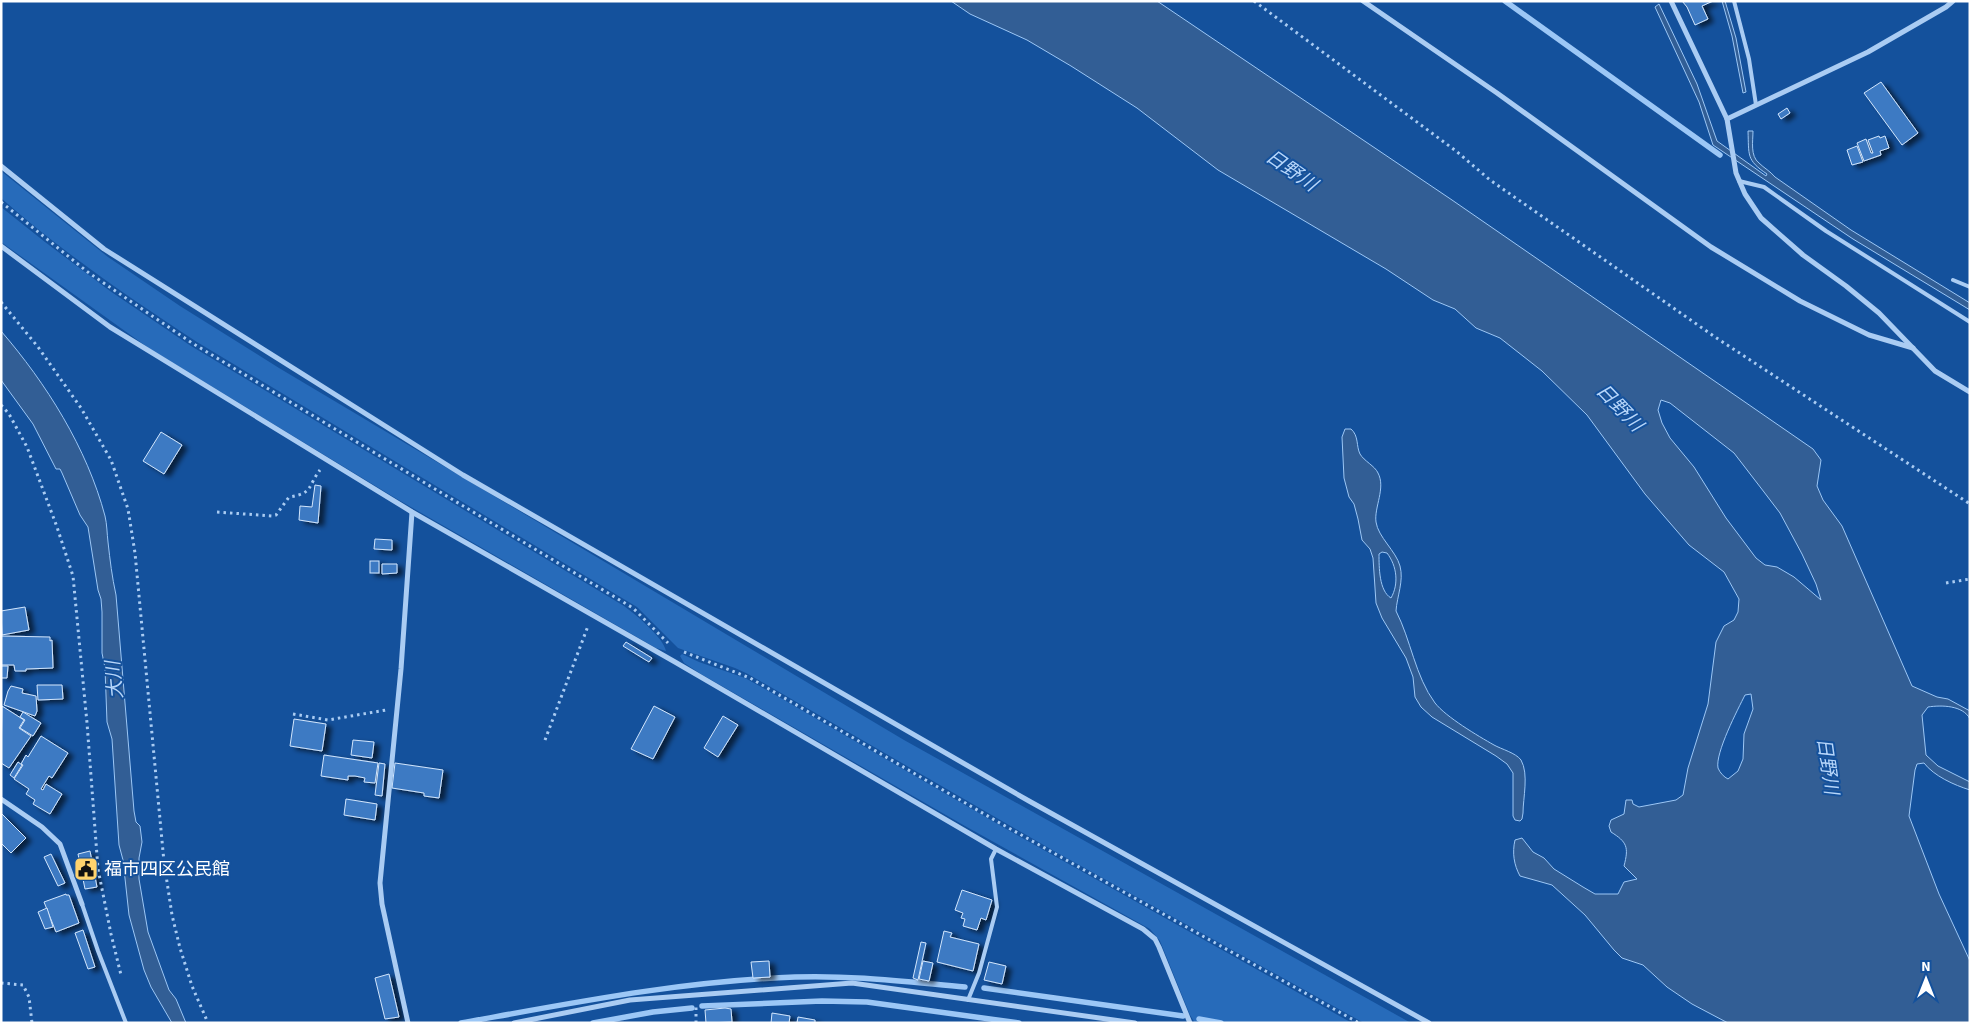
<svg xmlns="http://www.w3.org/2000/svg" width="1971" height="1024" font-family="'Source Sans 3','Noto Sans JP',sans-serif">
  <style>
    .green { fill: #276bba }
    .water { fill: #325e95; stroke: #9cc7f6; fill-rule: evenodd }
    .lines { fill: none; stroke-linecap: round; stroke-linejoin: round }
    .stream { stroke: #9cc7f6; stroke-width: 5.5 }
    .building { fill: #3d7ac3; stroke: #d2e6fd; filter: url(#shadow) }
    .path { stroke: #aaccf3; stroke-width: 3; stroke-dasharray: 2.5 4; stroke-linecap: butt }
    .lane { stroke: #aaccf3; stroke-width: 4 }
    .street { stroke: #aaccf3; stroke-width: 5 }
    .labels { text-anchor: middle; dominant-baseline: central; stroke-width: 4; stroke-linejoin: round; paint-order: stroke }
    .poi-label { font-size: 18px; fill: #fff; stroke: #14519c; text-anchor: start }
    .water-label { font-size: 19px; font-style: italic; fill: #b7d6fa; stroke: #14519c }
  </style>
  <defs>
    <filter id="shadow"><feDropShadow dx="5.5" dy="3" stdDeviation="2.5" flood-color="#0009"/></filter>
  </defs>
  <rect width="100%" height="100%" fill="#14519c"/>
  <g class="green">
    <path d="M1 171 108 257 180 306 279 368 904 740 1411 1023H1364L1054 851 748 674 735 668 678 648 637 607 197 342C130 298 62 252 1 198Z"/>
    <path d="M1 207 45 242 110 291 191 346 624 606C635 614 664 638 666 651L656 648 397 499 150 349 1 242Z"/>
    <path d="M682 654 699 662 745 678 772 693 1008 830 1352 1023H1195L1190 1015 1160 941 1150 929 965 826 701 674 684 663 680 656Z"/>
  </g>
  <g class="water">
    <path d="M951 1H1157L1452 200 1813 449 1821 460 1817 486 1823 500 1842 526 1912 686 1937 697 1948 699 1970 711V719C1963 705 1941 705 1928 707L1922 715 1926 755 1938 766 1970 782V790C1954 785 1934 776 1924 763L1917 764 1915 770 1909 816 1939 894 1970 961V1023H1728L1692 1004 1667 987 1643 965 1622 958 1614 950 1585 915 1552 885 1520 876C1514 865 1512 853 1515 840L1522 838 1533 852 1544 858 1554 869 1583 887 1595 894H1618L1624 882 1637 879 1624 866C1629 847 1627 842 1611 832L1609 826 1611 820 1624 814 1626 800H1632L1633 804 1639 807 1676 800 1683 795 1688 768 1708 704 1716 642 1724 626 1734 620 1738 612 1739 599 1724 572 1689 545 1645 494 1587 415 1542 371 1500 338 1476 328 1455 309 1433 300 1386 269 1218 170 1137 108 1071 66 1027 40 970 14ZM1661 400 1670 403 1734 453 1764 492 1780 513 1802 554 1816 584 1821 600 1794 577 1777 567 1765 565 1756 558 1726 518 1694 467 1670 438 1662 423 1658 410ZM1751 694 1753 709 1744 734 1743 759 1738 771 1728 779C1724 777 1720 773 1718 768 1715 753 1738 709 1745 695Z"/>
    <path d="M1722 1H1725L1736 38 1746 92 1743 93 1732 36Z"/>
    <path d="M1659 4 1697 84 1717 141 1766 176 1767 174C1746 160 1749 155 1748 131H1753C1753 141 1750 156 1759 163 1764 168 1770 171 1775 177L1851 230 1970 303V310L1853 239 1713 145 1699 102 1655 7Z"/>
    <path d="M1 331C46 383 87 448 105 516 107 524 107 534 108 542 110 560 112 577 116 595L134 811 136 822 140 826 142 842 139 858V879L148 932 169 990 176 999 186 1023H172L151 987 144 970 129 915 123 860 119 845 112 739 107 722 105 668 102 653V612L101 599 98 590 88 527 80 515 62 473 60 469H56L33 424 1 380Z"/>
    <path d="M1345 429H1351C1359 436 1356 446 1360 454 1364 461 1375 466 1378 473 1386 488 1374 507 1376 522 1378 537 1396 551 1400 566 1404 581 1397 596 1396 611 1411 640 1415 676 1435 703 1446 717 1478 736 1494 745 1501 749 1516 753 1521 760 1529 774 1523 798 1523 813L1522 819 1520 821 1515 820 1513 816V773L1507 764 1496 756 1432 717 1421 707 1415 697 1413 677 1406 658 1382 618 1376 603 1373 558 1370 549 1362 540 1358 519 1354 504 1349 497 1344 478 1342 437ZM1382 552 1387 553C1397 566 1399 584 1391 598 1379 591 1379 567 1379 554Z"/>
  </g>
  <g class="lines">
    <g class="stream">
      <path d="M1505 1 1720 155"/>
      <path d="M984 988 1183 1016"/>
      <path d="M702 1006 822 1001 867 1002 1019 1023"/>
      <path d="M1199 1019 1221 1023"/>
      <path d="M461 1023C572 1003 682 981 795 977 852 975 908 982 965 987"/>
      <path d="M593 1023 653 1012 692 1008"/>
    </g>
  </g>
  <g class="building">
    <path d="M1682 1H1713L1702 6 1708 19 1695 25 1687 7Z"/>
    <path d="M1881 82 1918 133 1902 145 1864 93Z"/>
    <path d="M1787 108 1790 113 1781 119 1778 114Z"/>
    <path d="M1879 136 1880 138 1885 136 1889 148 1880 151 1881 155 1864 161 1857 143 1866 139 1871 153H1873L1868 140Z"/>
    <path d="M1857 146 1863 162 1852 165 1847 150Z"/>
    <path d="M161 432 182 445 164 474 143 461Z"/>
    <path d="M315 485 321 486 318 523 299 520 300 506 312 507Z"/>
    <path d="M375 539 392 540V550L374 549Z"/>
    <rect x="370" y="561" width="9" height="12"/>
    <path d="M382 564H397V573L382 574Z"/>
    <path d="M25 607 29 630 2 635 1 611Z"/>
    <path d="M1 636 50 637V641L52 640 53 668 26 669V671H15L14 665H1Z"/>
    <path d="M626 642 652 658 649 662 623 646Z"/>
    <path d="M1 666H8L7 678H1Z"/>
    <path d="M37 685H62L63 699 38 700Z"/>
    <path d="M11 686 23 689 22 693 36 696 37 711 35 716 4 705 8 691Z"/>
    <path d="M2 706 24 720 19 728 31 736 9 768 1 763Z"/>
    <path d="M654 706 675 717 653 759 631 749Z"/>
    <path d="M23 712 41 723 33 736 20 728 25 720 20 717Z"/>
    <path d="M723 716 738 725 718 757 704 748Z"/>
    <path d="M294 719 326 724 322 751 290 746Z"/>
    <path d="M41 736 68 753 52 778 49 776 41 789 43 790 46 784 62 794 50 814 33 804 35 800 26 794 29 789 14 779 23 765 21 764 26 755 28 757Z"/>
    <path d="M353 740 374 742 372 758 351 755Z"/>
    <path d="M324 755 378 763 375 783 364 782 365 778 355 776H348V780L321 776Z"/>
    <path d="M18 762 22 765 14 778 10 775Z"/>
    <path d="M379 763 385 764 382 796 375 795Z"/>
    <path d="M395 763 443 770 439 798 424 796V793L392 788Z"/>
    <path d="M346 799 377 804 375 820 344 815Z"/>
    <path d="M1 813 26 838 11 853 1 843Z"/>
    <path d="M90 851 97 887 85 889 78 854Z"/>
    <path d="M51 854 65 883 58 886 44 857Z"/>
    <path d="M962 890 992 900 986 920 981 918 977 930 963 926 965 919 961 918 963 913 955 910Z"/>
    <path d="M66 894V895H69L79 923 56 932 44 902Z"/>
    <path d="M47 908 53 927 45 929 38 912Z"/>
    <path d="M83 930 95 967 88 969 75 933Z"/>
    <path d="M944 931 952 933 950 937 979 944 973 971 937 962Z"/>
    <path d="M921 942 926 943 918 980 913 978Z"/>
    <path d="M769 961 770 977 753 978 751 962Z"/>
    <path d="M923 961 933 963 929 981 919 979Z"/>
    <path d="M989 962 1006 966 1002 984 984 980Z"/>
    <path d="M389 974 399 1017 385 1019 375 978Z"/>
    <path d="M725 1008 731 1009 732 1022 706 1023 705 1010Z"/>
    <path d="M772 1013 790 1016 789 1023H771Z"/>
    <path d="M798 1017 815 1020V1023H797Z"/>
  </g>
  <g class="lines">
    <g class="path">
      <path d="M1254 1 1456 151 1490 180 1715 337 1970 504"/>
      <path d="M1 202 89 273 192 343 633 608 668 643"/>
      <path d="M1 302 38 347 81 408 111 460 128 509 135 553 164 862 172 915 180 948 192 986 208 1023"/>
      <path d="M1 405 9 414 27 447 57 527 73 576 87 723 98 869 111 934 121 975"/>
      <path d="M217 512 272 516 276 515 289 497C314 493 307 487 320 470"/>
      <path d="M1946 583 1970 579"/>
      <path d="M684 652 750 678 998 822 1359 1023"/>
      <path d="M293 714 328 720 386 710"/>
      <path d="M545 740 588 626"/>
      <path d="M1 983 23 985 29 997 32 1023"/>
      <path d="M696 1023V1006"/>
    </g>
    <g class="lane">
      <path d="M1734 1 1749 59 1756 105"/>
      <path d="M1739 181 1764 187 1826 231 1970 322"/>
      <path d="M1953 280 1970 287"/>
      <path d="M82 904 98 951 126 1023"/>
      <path d="M968 1000 979 973 997 907 991 859 996 849"/>
    </g>
    <g class="street">
      <path d="M1363 1 1497 93 1711 247 1800 301 1869 335 1913 348"/>
      <path d="M1671 1 1727 119 1736 173 1745 194 1761 218 1803 255 1846 286 1879 313 1935 371 1970 392"/>
      <path d="M1727 119 1868 52 1946 7 1953 1"/>
      <path d="M1 166 104 249 463 475 1029 801 1429 1023"/>
      <path d="M1 246 110 327 412 512 675 662 996 849 1143 929 1155 939 1159 947 1190 1023"/>
      <path d="M1 799 42 827 60 844 82 904"/>
      <path d="M408 1023 382 904 380 883 401 669 412 512"/>
      <path d="M514 1023 630 1000 852 983 1135 1023"/>
    </g>
  </g>
  <defs>
    <g id="civic-square" transform="scale(1.25)"><rect x="-9" y="-9" width="18" height="18" rx="4" fill="#ffd36d" stroke="#14519c"/><path d="M-.6-6.5H3V-4.5H.6V-3L4-1V1h2V6H-6V1h2V-1L-.6-3ZM-1.2 2.5V6h2.4V2.5Z" fill="#111"/></g>
  </defs>
  <g fill-rule="evenodd">
    <use href="#civic-square" x="86" y="869"/>
  </g>
  <g class="labels">
    <g class="poi-label">
      <text x="104" y="869">福市四区公民館</text>
    </g>
    <g class="water-label">
      <text transform="translate(1291 171) rotate(35)">日野川</text>
      <text transform="translate(1619 408) rotate(46)">日野川</text>
      <text transform="translate(115 680) rotate(-95)">大川</text>
      <text transform="translate(1827 766) rotate(82)">日野川</text>
    </g>
  </g>
  <rect width="1971" height="1024" fill="none" stroke="#ffffff" stroke-width="5"/>
  <g transform="translate(1926 979)" stroke="#14519c" stroke-width="4" paint-order="stroke">
  <path d="M0-4L9 19L0 12L-9 19Z" fill="#ffffff"/>
  <text y="-8" font-size="14" font-weight="bold" text-anchor="middle" fill="#ffffff">N</text>
  </g>
</svg>
